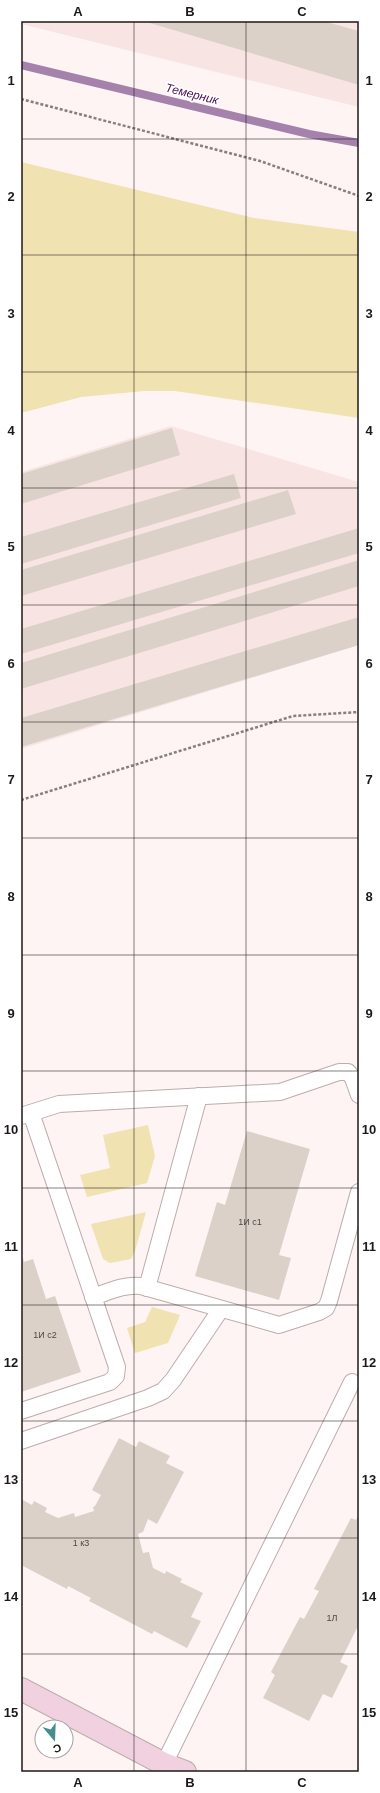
<svg xmlns="http://www.w3.org/2000/svg" width="380" height="1793" font-family="Arial,sans-serif">
  <style>
    .built { fill: #f8e5e3 }
    .green { fill: #f0e2b1 }
    .lines { fill: none; stroke-linecap: round; stroke-linejoin: round }
    .stream { stroke: #a482ab; stroke-width: 8 }
    .building { fill: #dcd1c9 }
    .lane-casing { stroke: #bbaeac; stroke-width: 18 }
    .secondary-casing { stroke: #bbaeac; stroke-width: 24 }
    .path { stroke: #867f7e; stroke-width: 2.5; stroke-dasharray: 3 2; stroke-linecap: butt }
    .lane { stroke: #fff; stroke-width: 16 }
    .secondary { stroke: #f1d1e0; stroke-width: 22 }
    .grid { fill: none; stroke: #1e1918; stroke-width: 1; stroke-opacity: 0.55 }
    .labels { text-anchor: middle; dominant-baseline: central; stroke-width: 3.5; stroke-linejoin: round; paint-order: stroke }
    .number-label { font-size: 9px; fill: #4e4744 }
    .water-label { font-size: 12px; font-style: italic; fill: #460d54; stroke: #fff }
    .neatline { fill: none; stroke: #1e1918; stroke-width: 1.5 }
    .grid-label { font-size: 13px; text-anchor: middle; font-weight: bold; fill: #1e1918 }
  </style>
  <rect width="100%" height="100%" fill="#fdf4f3"/>
  <g class="built">
    <path d="M21 21H359V107L21 24Z"/>
    <path d="M171 426 359 482V645L21 749V472Z"/>
  </g>
  <g class="green">
    <path d="M21 162 254 218 359 232V418L175 391H144L81 397 21 413Z"/>
    <path d="M148 1125 155 1156 147 1183 87 1197 80 1175 110 1168 103 1135Z"/>
    <path d="M146 1212 135 1251 131 1259 110 1263 103 1259 91 1224Z"/>
    <path d="M152 1307 180 1315 168 1343 135 1353 127 1328 145 1322Z"/>
  </g>
  <g class="lines">
    <path class="stream" d="M21 65 309 134 359 143"/>
  </g>
  <g class="building">
    <path d="M143 21H323L359 31V85Z"/>
    <path d="M172 428 180 455 21 504V474Z"/>
    <path d="M234 474 241 498 21 564V537Z"/>
    <path d="M288 490 296 514 21 596V570Z"/>
    <path d="M359 528V553L21 654V629Z"/>
    <path d="M359 560V586L21 689V663Z"/>
    <path d="M359 617V645L21 747V718Z"/>
    <path d="M247 1131 310 1149 279 1255 291 1258 279 1300 195 1276 217 1202 225 1205Z"/>
    <path d="M21 1253 24 1262 33 1259 46 1299 55 1296 81 1372 21 1392Z"/>
    <path d="M119 1438 136 1447 139 1441 170 1456 166 1463 184 1472 157 1524 148 1519 143 1532 138 1534 143 1553 149 1552 153 1568 165 1574 166 1571 182 1579 180 1582 203 1593 191 1617 201 1621 187 1648 154 1631 152 1634 89 1601 91 1598 68 1586 67 1589 21 1565V1499L32 1505 34 1501 47 1508 45 1512 58 1518 74 1513 75 1517 94 1511 93 1507 95 1506 101 1495 92 1490Z"/>
    <path d="M359 1514V1624L340 1662 348 1666 332 1698 323 1694 309 1721 263 1698 275 1675 271 1672 300 1617 304 1619 319 1591 314 1589 351 1518 356 1520Z"/>
  </g>
  <g class="lines">
    <g class="lane-casing">
      <g id="lane">
        <path d="M21 1116 59 1104 280 1092 339 1072H348L353 1078 359 1095"/>
        <path d="M147 1288 199 1096"/>
        <path d="M93 1297C108 1292 124 1284 141 1286L279 1325 319 1312 326 1308 329 1301 359 1192"/>
        <path d="M21 1411 110 1382 116 1376 117 1367 31 1113"/>
        <path d="M21 1441 148 1398 163 1391 173 1380 221 1309"/>
        <path d="M164 1764 352 1382"/>
      </g>
    </g>
    <g class="secondary-casing">
      <path id="secondary" d="M21 1689 164 1764 185 1772"/>
    </g>
    <g class="path">
      <path d="M21 99 260 161 359 196"/>
      <path d="M21 800 293 716 359 712"/>
    </g>
    <use href="#lane" class="lane"/>
    <use href="#secondary" class="secondary"/>
  </g>
  <path class="grid" d="M134 21V1772M246 21V1772M21 139H359M21 255H359M21 372H359M21 488H359M21 605H359M21 722H359M21 838H359M21 955H359M21 1071H359M21 1188H359M21 1305H359M21 1421H359M21 1538H359M21 1654H359"/>
  <g class="labels">
    <g class="number-label">
      <text x="250" y="1222">1И с1</text>
      <text x="45" y="1335">1И с2</text>
      <text x="81" y="1543">1 к3</text>
      <text x="332" y="1618">1Л</text>
    </g>
    <g class="water-label">
      <text transform="translate(192 94) rotate(14)">Темерник</text>
    </g>
  </g>
  <rect width="380" height="1793" fill="none" stroke="#ffffff" stroke-width="44"/>
  <g transform="translate(54 1739) rotate(161)"><circle r="19" fill="#ffffff" stroke="#a5a3a3"/>
  <path d="M0-3L7 15L0 10L-7 15Z" fill="#468e8e"/>
  <text y="-6" font-size="11" font-weight="bold" text-anchor="middle" fill="#1e1918">С</text>
  </g>
  <rect x="22" y="22" width="336" height="1749" class="neatline"/>
  <g class="grid-label">
    <text x="78" y="16">A</text>
    <text x="190" y="16">B</text>
    <text x="302" y="16">C</text>
    <text x="11" y="85">1</text>
    <text x="369" y="85">1</text>
    <text x="11" y="201">2</text>
    <text x="369" y="201">2</text>
    <text x="11" y="318">3</text>
    <text x="369" y="318">3</text>
    <text x="11" y="435">4</text>
    <text x="369" y="435">4</text>
    <text x="11" y="551">5</text>
    <text x="369" y="551">5</text>
    <text x="11" y="668">6</text>
    <text x="369" y="668">6</text>
    <text x="11" y="784">7</text>
    <text x="369" y="784">7</text>
    <text x="11" y="901">8</text>
    <text x="369" y="901">8</text>
    <text x="11" y="1018">9</text>
    <text x="369" y="1018">9</text>
    <text x="11" y="1134">10</text>
    <text x="369" y="1134">10</text>
    <text x="11" y="1251">11</text>
    <text x="369" y="1251">11</text>
    <text x="11" y="1367">12</text>
    <text x="369" y="1367">12</text>
    <text x="11" y="1484">13</text>
    <text x="369" y="1484">13</text>
    <text x="11" y="1601">14</text>
    <text x="369" y="1601">14</text>
    <text x="11" y="1717">15</text>
    <text x="369" y="1717">15</text>
    <text x="78" y="1787">A</text>
    <text x="190" y="1787">B</text>
    <text x="302" y="1787">C</text>
  </g>
</svg>
